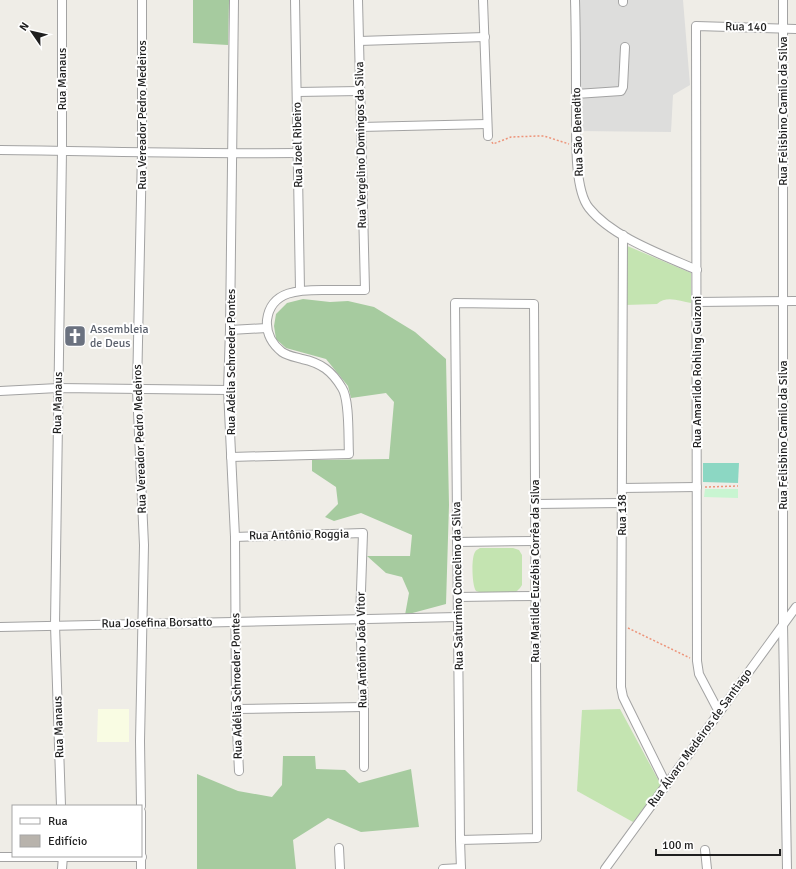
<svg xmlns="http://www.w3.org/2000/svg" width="796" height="869" font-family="Signika,sans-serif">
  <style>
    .residential { fill: #dddddc }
    .education { fill: #f9fce3 }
    .grass { fill: #c4e4b1 }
    .forest { fill: #a6cb9f }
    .park { fill: #c8f5d1 }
    .pitch { fill: #8cd7c3 }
    .building { fill: #b8b3ac }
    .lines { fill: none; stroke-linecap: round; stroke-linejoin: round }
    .minor-casing { stroke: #a3a3a3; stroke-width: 10 }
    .path { stroke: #ed947a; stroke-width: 1.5; stroke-dasharray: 2 2; stroke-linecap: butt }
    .minor { stroke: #fff; stroke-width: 8 }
    .labels { text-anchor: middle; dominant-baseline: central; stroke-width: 4; stroke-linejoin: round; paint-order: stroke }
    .street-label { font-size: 12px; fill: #1f1f1f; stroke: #fff }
    .worship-label { font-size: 12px; fill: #5b616d; stroke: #fff; text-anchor: start }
  </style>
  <rect width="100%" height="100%" fill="#efede7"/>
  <path class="residential" d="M579 0H683L690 85 673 95 671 132 577 131Z"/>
  <path class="education" d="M98 709H129V742H97Z"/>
  <g class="grass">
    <path d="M625 245 691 273V303C680 301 666 295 657 304L625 305Z"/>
    <path d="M480 548H513L519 550 522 555V585L520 588 516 592 482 593 476 591C472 586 471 558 475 552 476 550 477 550 480 548Z"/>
    <path d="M620 709 661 785 633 822 577 791 582 710Z"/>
  </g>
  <g class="forest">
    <path d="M193 0H229L228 45 193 43Z"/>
    <path d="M303 299 330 302 348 301 374 307 415 332 446 359 449 505 446 604 405 615 409 593 402 577 386 573 367 556H410L412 535 361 513 334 521 325 517 338 504 336 487 312 471V460L389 459 394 402 386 393 351 398 348 386 326 359 286 348 276 339 274 326 276 314 287 303Z"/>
    <path d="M283 756H315L316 769 345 770 359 783 411 769 419 827 361 832 328 818 293 840 296 869H197V774L238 791 272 797 282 785Z"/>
  </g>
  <path class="park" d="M705 489H738V498L704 497Z"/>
  <path class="pitch" d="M703 463H739L738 483 703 482Z"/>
  <path class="building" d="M84 332 85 344 67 345 66 333Z"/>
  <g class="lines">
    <g class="minor-casing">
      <g id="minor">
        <path d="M234 0 230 330 228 390 235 537 236 709 239 771"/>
        <path d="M295 0 300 290"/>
        <path d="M483 0 488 136"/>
        <path d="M575 0C576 32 576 63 576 95 577 122 572 187 589 208 612 237 663 255 697 270"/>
        <path d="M623 0V2"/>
        <path d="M783 0V624L787 869"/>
        <path d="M359 41 485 37"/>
        <path d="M297 92 360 91"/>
        <path d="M576 94 621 91 623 87 625 47"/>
        <path d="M361 127 487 124"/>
        <path d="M0 150C99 151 199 154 298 153"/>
        <path d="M623 235 621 687 623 697 666 784"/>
        <path d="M697 302 796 301"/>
        <path d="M230 330 267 328"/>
        <path d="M0 391 58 388 228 390"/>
        <path d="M231 457 349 454C348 439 350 400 342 388 332 371 321 363 302 359 295 357 288 356 282 352 272 344 266 333 267 320 271 288 304 290 328 290 340 290 353 290 365 290L358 0"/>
        <path d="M622 488 697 487"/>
        <path d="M535 504 622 503"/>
        <path d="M235 537 363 533 360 619 364 707V767"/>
        <path d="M457 542 535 541"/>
        <path d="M458 597 535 596"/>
        <path d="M0 627 458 617"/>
        <path d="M236 709 364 707"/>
        <path d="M719 712 699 674 697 661 696 26 796 29"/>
        <path d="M61 806 55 625 62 151V0"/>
        <path d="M141 806 140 741 144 545 137 390 142 151V0"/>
        <path d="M141 812V869"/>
        <path d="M460 840 537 838 534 304 455 303 460 840 461 869"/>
        <path d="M339 848 340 869"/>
        <path d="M705 850 707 869"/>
        <path d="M0 857H142"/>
        <path d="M62 869 63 856"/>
        <path d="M443 869 461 868"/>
        <path d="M605 869 796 607"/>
      </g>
    </g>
    <g class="path">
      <path d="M492 142 493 144 511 137 538 136H544L569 144"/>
      <path d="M705 487 738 486"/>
      <path d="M628 628 690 658"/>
    </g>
    <use href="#minor" class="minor"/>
  </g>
  <defs>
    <g id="church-square" transform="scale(1.15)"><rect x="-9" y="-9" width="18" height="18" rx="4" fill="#6b7280" stroke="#fff"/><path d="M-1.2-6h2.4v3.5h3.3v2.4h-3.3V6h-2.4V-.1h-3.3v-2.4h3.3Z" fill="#fff"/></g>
  </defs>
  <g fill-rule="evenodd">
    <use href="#church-square" x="75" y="336"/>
  </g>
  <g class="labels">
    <g class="street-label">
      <text transform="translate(746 27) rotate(1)">Rua 140</text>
      <text transform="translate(62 79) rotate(-90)">Rua Manaus</text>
      <text transform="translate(783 111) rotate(-90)">Rua Felisbino Camilo da Silva</text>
      <text transform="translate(142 115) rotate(-90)">Rua Vereador Pedro Medeiros</text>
      <text transform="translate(578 132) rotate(-92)">Rua São Benedito</text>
      <text transform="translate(298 145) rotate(-91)">Rua Izoel Ribeiro</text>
      <text transform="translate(361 145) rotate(-91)">Rua Vergelino Domingos da Silva</text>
      <text transform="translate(231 362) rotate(-90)">Rua Adélia Schroeder Pontes</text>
      <text transform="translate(697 372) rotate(-90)">Rua Amarildo Rohling Guizoni</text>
      <text transform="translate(58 403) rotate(-89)">Rua Manaus</text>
      <text transform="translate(783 435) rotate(-90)">Rua Felisbino Camilo da Silva</text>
      <text transform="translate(140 439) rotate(-92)">Rua Vereador Pedro Medeiros</text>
      <text transform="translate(622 515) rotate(-90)">Rua 138</text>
      <text transform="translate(299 535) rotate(-1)">Rua Antônio Roggia</text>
      <text transform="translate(535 571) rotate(-90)">Rua Matilde Euzébia Corrêa da Silva</text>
      <text transform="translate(458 586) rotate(-91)">Rua Saturnino Concelino da Silva</text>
      <text transform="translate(157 623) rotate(-1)">Rua Josefina Borsatto</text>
      <text transform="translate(362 650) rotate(-91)">Rua Antônio João Vítor</text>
      <text transform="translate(237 686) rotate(-91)">Rua Adélia Schroeder Pontes</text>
      <text transform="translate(59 727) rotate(-92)">Rua Manaus</text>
      <text transform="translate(700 738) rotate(-54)">Rua Álvaro Medeiros de Santiago</text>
    </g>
    <g class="worship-label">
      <text x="90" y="329">Assembleia<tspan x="90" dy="14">de Deus</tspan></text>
    </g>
  </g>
  <rect x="12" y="805" width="130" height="52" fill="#ffffff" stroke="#a5a5a5"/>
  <rect x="20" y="818" width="20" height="6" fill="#ffffff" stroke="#a5a5a5"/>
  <text x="48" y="825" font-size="12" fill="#1f1f1f">Rua</text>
  <rect x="20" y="835" width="20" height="12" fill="#b8b3ac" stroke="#a5a5a5"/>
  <text x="48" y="845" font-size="12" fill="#1f1f1f">Edifício</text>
  <g transform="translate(32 32) rotate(304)" stroke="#ffffff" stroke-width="3" paint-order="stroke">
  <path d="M0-3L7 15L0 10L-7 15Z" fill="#1f1f1f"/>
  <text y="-6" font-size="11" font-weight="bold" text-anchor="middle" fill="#1f1f1f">N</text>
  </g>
  <path d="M656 849v6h124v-6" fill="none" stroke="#1f1f1f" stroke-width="2"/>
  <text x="662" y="849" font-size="12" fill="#1f1f1f" stroke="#ffffff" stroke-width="3" paint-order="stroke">100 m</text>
</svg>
